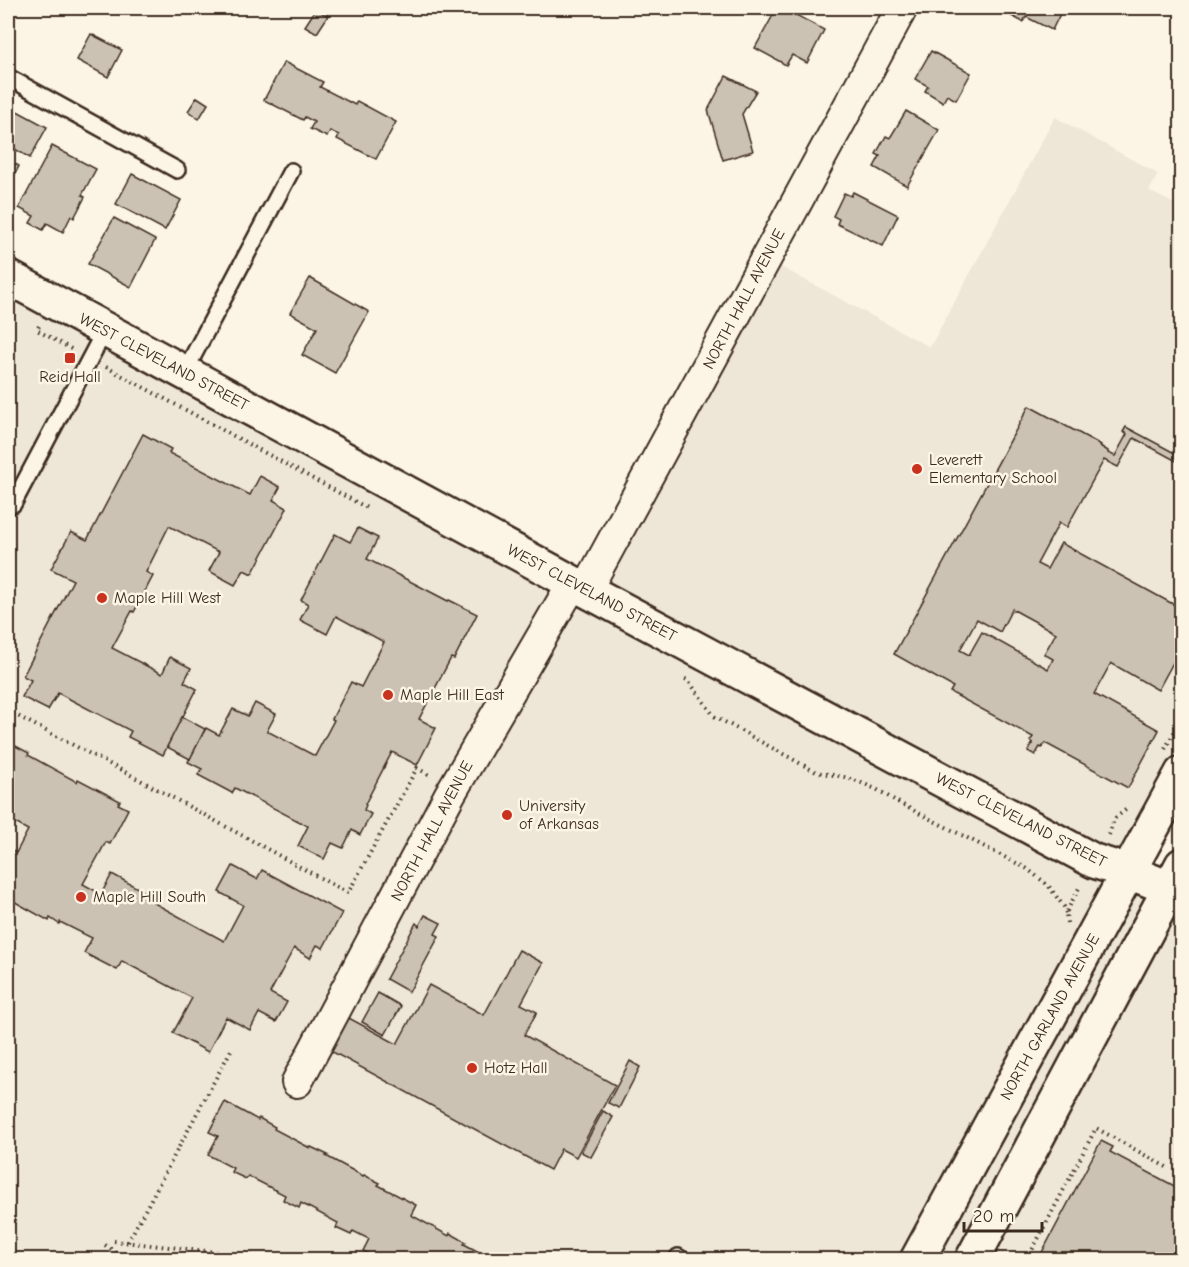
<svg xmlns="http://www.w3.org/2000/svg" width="1189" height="1267" font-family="'Comic Neue',sans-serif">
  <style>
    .built { fill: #eee6d6 }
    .building { fill: #ccc2b3; stroke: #3b2a1e; stroke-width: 1.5; fill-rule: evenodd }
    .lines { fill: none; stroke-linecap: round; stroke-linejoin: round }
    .lane-casing { stroke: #3b2a1e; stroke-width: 20 }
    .street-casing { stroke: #3b2a1e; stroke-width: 34 }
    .secondary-casing { stroke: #3b2a1e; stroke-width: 38 }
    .path { stroke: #3b2a1e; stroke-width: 4; stroke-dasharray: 1.5 4.5; stroke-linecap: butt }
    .lane { stroke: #fcf5e5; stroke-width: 15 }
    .street { stroke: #fcf5e5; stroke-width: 30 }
    .secondary { stroke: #fcf5e5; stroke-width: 33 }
    .poi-dot { fill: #c8321e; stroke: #fcf5e5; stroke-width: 2 }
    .labels { text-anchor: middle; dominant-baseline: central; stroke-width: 5; stroke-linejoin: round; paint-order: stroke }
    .street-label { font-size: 16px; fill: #3b2a1e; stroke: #fcf5e5 }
    .poi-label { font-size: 16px; fill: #3b2a1e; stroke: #fcf5e5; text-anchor: start }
  </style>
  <rect width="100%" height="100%" fill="#fcf5e5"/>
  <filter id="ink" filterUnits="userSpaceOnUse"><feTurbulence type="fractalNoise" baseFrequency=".0167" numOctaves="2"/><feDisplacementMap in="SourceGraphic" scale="12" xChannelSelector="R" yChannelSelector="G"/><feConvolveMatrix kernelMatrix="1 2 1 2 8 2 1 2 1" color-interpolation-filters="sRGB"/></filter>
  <g filter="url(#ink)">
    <path class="built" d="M1055 117 1158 174 1149 191 1182 208V773L1129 872 1181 895V1259H8V277L586 590 766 259 930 347Z"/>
    <g class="building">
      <path d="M777 8H783L824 30 807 63 792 55 786 65 755 48Z"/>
      <path d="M999 8H1063L1052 30 1026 17 1023 22 998 9Z"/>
      <path d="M316 9 328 16 317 33 305 26Z"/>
      <path d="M91 34 122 50 108 77 77 60Z"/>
      <path d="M931 51 971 73 956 100 947 95 943 102 925 91 928 86 915 79Z"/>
      <path d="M284 62 323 82 320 87 355 105 357 101 396 122 376 159 337 139 339 135 330 131 327 137 310 129 314 122 305 117 303 120 264 100Z"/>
      <path d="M726 76 756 91 742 114 753 151 723 160 708 110Z"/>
      <path d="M197 97 208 104 199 119 188 111Z"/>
      <path d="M8 106 47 127 30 158 8 145Z"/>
      <path d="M906 111 939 130 907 186 874 167 880 156 876 154 886 136 890 138Z"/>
      <path d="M52 146 96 169 82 195 85 197 74 218 71 216 63 232 47 223 43 230 30 223 34 216 19 208Z"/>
      <path d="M8 160 19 166 8 188Z"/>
      <path d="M132 174 181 200 165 230 116 204Z"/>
      <path d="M853 192 898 215 883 246 837 224 839 219 833 216 844 193 851 196Z"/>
      <path d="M114 218 155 240 131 287 88 264Z"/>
      <path d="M310 278 369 312 335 373 302 355 317 328 290 313Z"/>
      <path d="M1029 406 1101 445 1100 446 1108 451V453L1115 456 1127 434 1123 432 1126 427 1182 457V464L1134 438 1118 467 1104 460 1067 527 1059 523 1037 564 1047 569 1061 543 1182 609V647L1180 650H1182V659L1180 661 1175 659 1158 690 1111 663 1094 694 1159 730 1128 788 1045 743 1042 748 1040 747 1035 755 1028 751 1033 743 1030 741 1033 737 950 692 953 687 894 654ZM1012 609 1056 633 1044 654 1053 659 1048 669 982 632 969 655 960 650 977 619 1000 632Z"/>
      <path d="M143 434 171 449 169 453 250 495 260 476 280 487 273 500 287 508 252 574 244 570 235 585 209 571 219 552 169 526 146 572 153 576 134 612 132 611 112 648 162 674 170 657 191 668 184 682 197 689 163 755 128 737 131 731 58 693 48 710 22 697 31 680 23 676 73 580 51 569 71 532 87 540Z"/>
      <path d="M358 528 378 538 367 559 448 601 449 600 477 614 454 659 451 658 419 719 436 728 417 765 392 752 365 804 366 805 364 810 371 814 360 835 352 830 343 848 332 843 324 859 298 846 308 826 235 788 232 793 198 775 202 769 188 762 206 728 219 735 233 709 248 716 255 703 276 714 267 731 315 756 334 720 332 719 351 682 361 687 384 642 336 616 327 634 300 620 308 604 301 600 335 534 350 542Z"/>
      <path d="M182 717 205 729 190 759 167 747Z"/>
      <path d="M8 742 29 753 28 755 77 782 78 779 120 801 118 804 128 809 110 844 106 842 83 884 101 894 112 874 156 898 154 903 224 941 243 905 219 892 233 866 257 879 262 870 342 913 323 948 317 945 310 958 294 948 270 993 287 1002 276 1022 259 1013 250 1030 226 1017 208 1052 173 1033 192 998 122 961 117 970 84 953 92 938 60 922 59 924 50 918 49 921 8 898V848L16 853 28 830 8 819Z"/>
      <path d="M425 915 441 923 435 934 439 936 409 992 386 979 416 923 419 926Z"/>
      <path d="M519 950 543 963 521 1004 537 1012 524 1035 615 1085 576 1157 561 1149 550 1170 329 1050 347 1017 397 1044 429 985 484 1015Z"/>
      <path d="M378 993 401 1006 385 1035 362 1022Z"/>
      <path d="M630 1061 640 1067 619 1108 608 1103Z"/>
      <path d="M225 1102 258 1120 259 1118 275 1127 274 1129 310 1148 311 1147 328 1155 326 1156 363 1176 364 1175 380 1183 378 1185 416 1205 411 1215 449 1236 450 1233 466 1242 464 1244 494 1260H379L363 1251 369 1239 353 1231 351 1235 336 1228 338 1223 301 1203 299 1208 283 1200 285 1195 248 1176 246 1179 231 1172 233 1168 208 1155 218 1136 209 1132Z"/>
      <path d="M603 1111 613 1117 591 1157 581 1152Z"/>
      <path d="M1101 1141 1113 1147 1110 1152 1182 1190V1260H1038Z"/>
    </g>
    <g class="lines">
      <g class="lane-casing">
        <g id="lane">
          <path d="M8 77 177 170"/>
          <path d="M184 373 291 171"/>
          <path d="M8 501 13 504 105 330"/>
          <path d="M678 1257 683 1260"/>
        </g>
      </g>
      <g class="street-casing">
        <g id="street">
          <path d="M586 590 902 8"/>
          <path d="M297 1082 450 794 573 583"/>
        </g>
      </g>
      <g class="secondary-casing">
        <g id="secondary">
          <path d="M8 277 586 590 1094 861 1129 872 1169 888"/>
          <path d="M917 1260 1182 773"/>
          <path d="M972 1260 1182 865"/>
        </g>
      </g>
      <g class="path">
        <path d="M39 326 37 330 73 350"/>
        <path d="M106 367 369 509"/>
        <path d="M685 679 688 680 714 716 816 772 844 777 857 781 876 789 901 804 1026 868 1048 885 1064 907 1066 913"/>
        <path d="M8 711 142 781 348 893 417 768 431 776"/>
        <path d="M1165 749 1182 718"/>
        <path d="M1109 835 1114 819 1128 808"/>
        <path d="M1067 923 1066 913 1080 886"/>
        <path d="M114 1241 290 1260"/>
        <path d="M128 1242 231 1050"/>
        <path d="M105 1245 127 1260"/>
        <path d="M1027 1260 1096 1128 1170 1169"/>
      </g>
      <use href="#lane" class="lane"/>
      <use href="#street" class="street"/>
      <use href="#secondary" class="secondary"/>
    </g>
  </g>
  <g class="poi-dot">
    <rect x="64" y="352" width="12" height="12" rx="3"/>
    <circle cx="917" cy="469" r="6"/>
    <circle cx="102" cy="598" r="6"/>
    <circle cx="388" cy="695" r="6"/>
    <circle cx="507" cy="815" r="6"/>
    <circle cx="81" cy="897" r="6"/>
    <circle cx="472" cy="1068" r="6"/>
  </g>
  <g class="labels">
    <g class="street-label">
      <text transform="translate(744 299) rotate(-62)">NORTH HALL AVENUE</text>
      <text transform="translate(164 362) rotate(28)">WEST CLEVELAND STREET</text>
      <text transform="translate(592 593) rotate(28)">WEST CLEVELAND STREET</text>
      <text transform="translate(1021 820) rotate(27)">WEST CLEVELAND STREET</text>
      <text transform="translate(432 831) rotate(-62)">NORTH HALL AVENUE</text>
      <text transform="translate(1050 1017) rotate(-61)">NORTH GARLAND AVENUE</text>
    </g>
    <g class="poi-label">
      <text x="70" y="377" text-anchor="middle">Reid Hall</text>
      <text x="929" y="460">Leverett<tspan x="929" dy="18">Elementary School</tspan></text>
      <text x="114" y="598">Maple Hill West</text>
      <text x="400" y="695">Maple Hill East</text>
      <text x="519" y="806">University<tspan x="519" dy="18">of Arkansas</tspan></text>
      <text x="93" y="897">Maple Hill South</text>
      <text x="484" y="1068">Hotz Hall</text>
    </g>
  </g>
  <rect width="1189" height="1267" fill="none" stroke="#fcf5e5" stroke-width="30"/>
  <rect x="15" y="15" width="1159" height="1237" fill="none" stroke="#3b2a1e" stroke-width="2" filter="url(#ink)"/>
  <path d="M964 1222v9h78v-9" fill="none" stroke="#3b2a1e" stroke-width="3"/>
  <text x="973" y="1222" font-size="18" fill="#3b2a1e" stroke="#fcf5e5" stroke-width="4.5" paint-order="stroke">20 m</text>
</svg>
